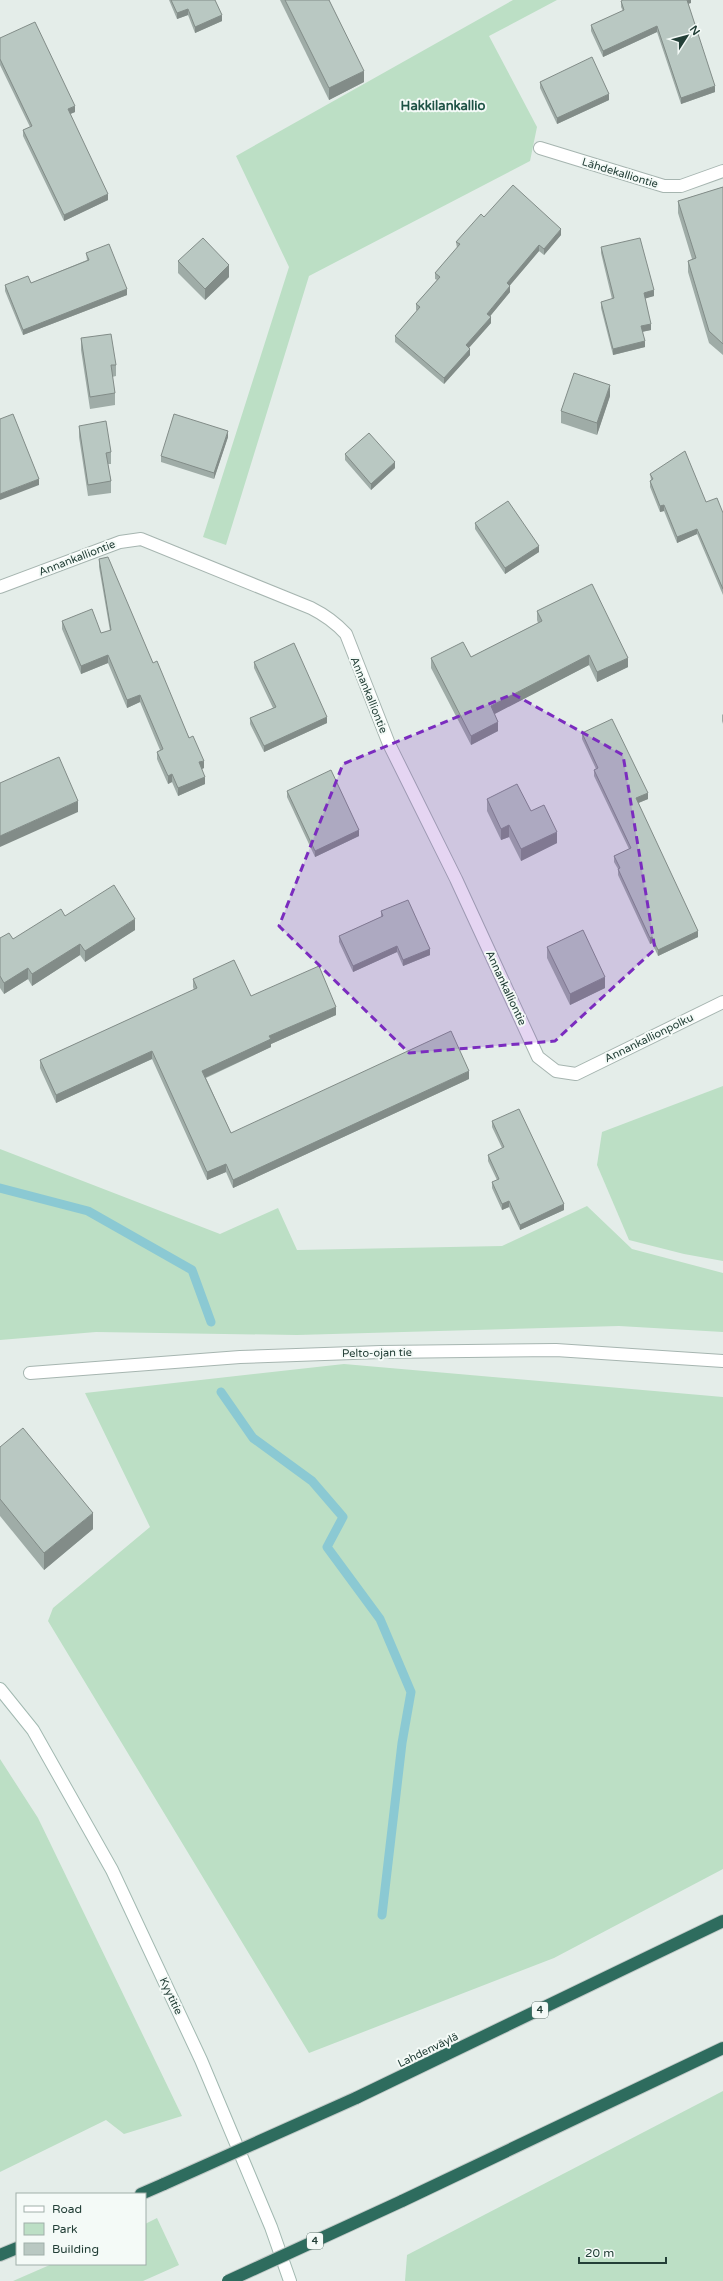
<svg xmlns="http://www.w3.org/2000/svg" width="723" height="2281" font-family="'Varela Round',sans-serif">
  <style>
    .green { fill: #bcdfc5 }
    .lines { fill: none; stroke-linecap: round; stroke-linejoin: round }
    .stream { stroke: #8bc9d3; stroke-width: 9 }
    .minor-casing { stroke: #a6b5b0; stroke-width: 14 }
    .secondary-casing { stroke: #a2b9b1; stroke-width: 14 }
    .motorway-casing { stroke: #c1c9c7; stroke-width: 14 }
    .minor { stroke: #fff; stroke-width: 12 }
    .secondary { stroke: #fff; stroke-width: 12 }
    .motorway { stroke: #2e6c5e; stroke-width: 12 }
    .motorway-bridge-casing { stroke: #c1c9c7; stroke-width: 14; stroke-linecap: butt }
    .motorway-bridge { stroke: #2e6c5e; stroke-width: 12 }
    .wall { fill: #9faca7 }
    .shaded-wall { fill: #828c88 }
    .building { fill: #b9c8c2; stroke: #828c88 }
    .marked { fill: #7b2cbf; fill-opacity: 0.2; stroke: #7b2cbf; stroke-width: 3; stroke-dasharray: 8 5; stroke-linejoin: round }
    .labels { text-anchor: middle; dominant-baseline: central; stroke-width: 4; stroke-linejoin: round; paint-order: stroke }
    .shield { fill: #f4faf7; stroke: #627771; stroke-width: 1 }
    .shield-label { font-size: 10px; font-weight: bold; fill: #233f37 }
    .street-label { font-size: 11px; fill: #233f37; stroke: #f4faf7 }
    .quarter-label { font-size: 13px; font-weight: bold; fill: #1e5245; stroke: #f4faf7 }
  </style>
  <rect width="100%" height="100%" fill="#e4ede9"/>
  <g class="green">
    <path d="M513 0H557L489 36 537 127 530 161 309 276 226 545 203 537 289 267 236 156Z"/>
    <path d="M723 1086V1261L684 1254 629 1240 597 1165 602 1132Z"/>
    <path d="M0 1149 220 1234 278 1208 297 1250 502 1246 587 1206 632 1249 723 1273V1332L619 1326 297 1335 96 1332 0 1340Z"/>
    <path d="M344 1364 723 1397V1869L554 1958 309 2053 48 1621 53 1608 150 1527 85 1393Z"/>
    <path d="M0 1759 38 1818 182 2116 124 2134 106 2120 0 2172Z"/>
    <path d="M723 2091V2281H405L407 2255Z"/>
    <path d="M157 2218 179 2265 143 2281H13L52 2264H145V2224Z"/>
  </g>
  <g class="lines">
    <g class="stream">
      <path d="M0 1188 88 1211 192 1270 211 1322"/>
      <path d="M221 1392 253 1438 312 1481 343 1517 327 1547 380 1619 411 1692 402 1743 382 1915"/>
    </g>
    <g class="minor-casing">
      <g id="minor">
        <path d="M540 148 664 186H681L723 171"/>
        <path d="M0 587 120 542 141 539 311 608C325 615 335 622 346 634L389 744 456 879 538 1057 556 1071 576 1074 723 1002"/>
        <path d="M30 1373 240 1357 381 1352 556 1350 723 1361"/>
      </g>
    </g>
    <g class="secondary-casing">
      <path id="secondary" d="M0 1689 33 1730 112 1870 201 2060 271 2227 290 2281"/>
    </g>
    <g class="motorway-casing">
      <g id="motorway">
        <path d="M356 2098 723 1921"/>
        <path d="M141 2194 164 2184"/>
        <path d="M402 2201 723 2048"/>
        <path d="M0 2255 17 2248"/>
      </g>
    </g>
    <use href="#minor" class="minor"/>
    <use href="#secondary" class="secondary"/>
    <use href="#motorway" class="motorway"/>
    <g class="motorway-bridge-casing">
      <g id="motorway-bridge">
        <path d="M164 2184 356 2098"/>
        <path d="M228 2281 402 2201"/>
      </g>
    </g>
    <use href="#motorway-bridge" class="motorway-bridge"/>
  </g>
  <g class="wall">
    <path d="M169 0H215L222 21 195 33 188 15 177 19Z"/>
    <path d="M280 0H329L364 82 329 100Z"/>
    <path d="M691 0V3L688 4 715 92 681 104 657 32 603 57 591 31V25L623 11 621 7V1Z"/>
    <path d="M0 38 75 112 70 114 108 200 64 221 23 136V130L30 127 0 65Z"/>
    <path d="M540 82 609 100 557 124 540 88Z"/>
    <path d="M723 187V355L709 343 688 272V261L692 259 678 213V201Z"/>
    <path d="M484 217 561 235 544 255 539 251 509 286 510 292 490 316 491 323 469 348 470 355 444 384 395 342V336L417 311 416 310V304L437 280 435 279V273L457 248 456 242Z"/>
    <path d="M601 247 654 296 645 298 651 330 642 332 645 347 613 355 601 308V302L612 299 601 253Z"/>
    <path d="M86 253 127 295 23 335 5 291V285L31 283 87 260Z"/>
    <path d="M178 261 229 277 205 300 178 273Z"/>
    <path d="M81 338 116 365V376L112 377 115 393V405L90 409 81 350Z"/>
    <path d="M610 396 597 435 561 423V411Z"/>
    <path d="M79 426 111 452V464H108L111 481V493L88 496 79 437Z"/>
    <path d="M228 437 214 479 161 462V456Z"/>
    <path d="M345 454 395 468 371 490 345 460Z"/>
    <path d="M650 474 706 502 723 513V595L697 534 677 543 664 511 660 512 650 487V481L651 480Z"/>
    <path d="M475 523 539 552 505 574 475 529Z"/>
    <path d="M99 559 153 663 204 768 202 769 205 784 178 796 172 782 168 784 157 759V752L160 750 140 702 127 708 108 663 81 674 62 629V621L101 633 110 631 99 567Z"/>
    <path d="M537 611 628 667 597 682 589 665 494 714 498 731 471 745 431 668V658L471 657 538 623 537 620Z"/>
    <path d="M254 662 327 723 264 752 250 724V718L273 708 254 668Z"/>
    <path d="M723 714V724L722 721V715Z"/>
    <path d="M582 733 648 799 638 803 698 937 658 956 652 943 650 944 618 875V869L614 862V856L629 849 594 776V770L596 769 582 739Z"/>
    <path d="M287 791 359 836 315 857 287 797Z"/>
    <path d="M487 799 531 811 557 843 521 861 509 837 501 840 487 811Z"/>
    <path d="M381 911 430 955 403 966 397 952 353 972 339 942V936L381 917Z"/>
    <path d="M65 916 135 930 85 962 80 955 32 986 28 979 4 994 0 988V938L13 939Z"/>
    <path d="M547 947 605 988 570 1005 547 958Z"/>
    <path d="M193 979 251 996 336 1015 271 1044V1047L206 1078 231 1133 469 1079 233 1188 226 1172 207 1180 152 1059 56 1103 40 1068V1060L194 990 193 987Z"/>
    <path d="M492 1121 564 1210 520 1230 509 1207 502 1210 492 1188V1182L497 1180 488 1161V1155L502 1148 492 1127Z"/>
    <path d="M0 1447 93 1529 44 1570 0 1516Z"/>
  </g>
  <g class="shaded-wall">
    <path d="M686 0H691V3L686 4Z"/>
    <path d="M188 9V15L177 19V13Z"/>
    <path d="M222 15V21L195 33V27Z"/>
    <path d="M657 26V32L603 57V51Z"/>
    <path d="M364 71V82L329 100V88Z"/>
    <path d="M715 86V92L681 104V98Z"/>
    <path d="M609 94V100L557 124V118Z"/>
    <path d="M75 106V112L68 115V109Z"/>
    <path d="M108 194V200L64 221V215Z"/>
    <path d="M561 229V235L544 255V249Z"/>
    <path d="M539 245V251L507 289V283Z"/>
    <path d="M229 265V277L205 300V289Z"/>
    <path d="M510 286V292L487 320V314Z"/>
    <path d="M127 289V295L23 335V330Z"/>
    <path d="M654 290V296L644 299V293Z"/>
    <path d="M491 317V323L466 351V345Z"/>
    <path d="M651 324V330L641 332V326Z"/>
    <path d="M645 341V347L613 355V349Z"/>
    <path d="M470 349V355L444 384V378Z"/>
    <path d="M610 385V396L597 435V423Z"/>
    <path d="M228 431V437L214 479V473Z"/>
    <path d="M395 462V468L371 490V484Z"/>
    <path d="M39 479V485L0 500V494Z"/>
    <path d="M664 505V511L660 512V506Z"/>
    <path d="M697 529V534L677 543V537Z"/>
    <path d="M539 546V552L505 574V568Z"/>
    <path d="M108 655V663L81 674V666Z"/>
    <path d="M589 655V665L491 716V706Z"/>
    <path d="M628 658V667L597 682V672Z"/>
    <path d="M140 695V702L127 708V700Z"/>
    <path d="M327 717V723L264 752V746Z"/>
    <path d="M498 722V731L471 745V736Z"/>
    <path d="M204 761V768L199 770V762Z"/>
    <path d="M172 774V782L168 784V776Z"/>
    <path d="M205 777V784L178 796V788Z"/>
    <path d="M648 793V799L636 804V798Z"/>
    <path d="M78 801V812L0 847V836Z"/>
    <path d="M509 825V837L501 840V829Z"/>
    <path d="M359 830V836L315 857V851Z"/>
    <path d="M557 832V843L521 861V849Z"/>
    <path d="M135 919V930L85 962V951Z"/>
    <path d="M698 931V937L658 956V950Z"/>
    <path d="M652 937V943L650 944V938Z"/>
    <path d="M80 944V955L32 986V974Z"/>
    <path d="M397 946V952L353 972V966Z"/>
    <path d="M430 949V955L403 966V960Z"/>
    <path d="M28 968V979L4 994V983Z"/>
    <path d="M605 977V988L570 1005V994Z"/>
    <path d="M336 1007V1015L271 1044V1047L202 1079V1071L269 1036Z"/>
    <path d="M152 1051V1059L56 1103V1095Z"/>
    <path d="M469 1071V1079L233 1188V1180Z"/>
    <path d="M226 1164V1172L207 1180V1172Z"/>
    <path d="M509 1201V1207L502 1210V1204Z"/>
    <path d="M564 1204V1210L520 1230V1225Z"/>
    <path d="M93 1513V1529L44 1570V1553Z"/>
  </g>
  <g class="building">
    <path d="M171 0H215L222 15 195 27 188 9 177 13Z"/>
    <path d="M285 0H329L364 71 329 88Z"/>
    <path d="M623 0H687L715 86 681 98 657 26 603 51 591 25 624 10 621 1Z"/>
    <path d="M35 22 75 106 68 109 108 194 64 215 23 130 32 126 0 59V38Z"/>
    <path d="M592 57 609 94 557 118 540 82Z"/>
    <path d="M513 185 561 229 544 249 539 245 507 283 510 286 487 314 491 317 466 345 470 349 444 378 395 336 420 307 416 304 440 277 435 273 460 244 456 242 481 214 484 217Z"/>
    <path d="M723 187V344L709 331 688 261 696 258 678 201Z"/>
    <path d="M203 238 229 265 205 289 178 261Z"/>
    <path d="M640 238 654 290 644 293 651 324 641 326 645 341 613 349 601 302 614 298 601 247Z"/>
    <path d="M109 244 127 289 23 330 5 285 28 276 31 283 89 260 86 253Z"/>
    <path d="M111 334 116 365H111L115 393 90 397 81 338Z"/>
    <path d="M574 373 610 385 597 423 561 411Z"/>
    <path d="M13 414 39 479 0 494V419Z"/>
    <path d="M174 414 228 431 214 473 161 456Z"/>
    <path d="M106 421 111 452 106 453 111 481 88 485 79 426Z"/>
    <path d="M369 433 395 462 371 484 345 454Z"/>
    <path d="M685 451 706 502 717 498 723 513V589L697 529 677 537 664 505 660 506 650 481 653 479 650 474Z"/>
    <path d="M508 501 539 546 505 568 475 523Z"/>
    <path d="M108 557 153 663 157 661 189 738 193 736 204 761 199 762 205 777 178 788 172 774 168 776 157 752 163 749 140 695 127 700 108 655 81 666 62 621 92 609 101 633 111 630 99 559Z"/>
    <path d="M592 584 628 658 597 672 589 655 491 706 498 722 471 736 431 658 463 642 471 657 542 621 537 611Z"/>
    <path d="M294 643 327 717 264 746 250 718 276 707 254 662Z"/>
    <path d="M612 719 648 793 636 798 698 931 658 950 652 937 650 938 618 869 620 868 614 856 631 848 594 770 598 768 582 733Z"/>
    <path d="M59 757 78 801 0 836V783Z"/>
    <path d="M331 770 359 830 315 851 287 791Z"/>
    <path d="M517 784 531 811 544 805 557 832 521 849 509 825 501 829 487 799Z"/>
    <path d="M114 885 135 919 85 951 80 944 32 974 28 968 4 983 0 976V938L9 933 13 939 61 909 65 916Z"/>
    <path d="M408 900 430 949 403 960 397 946 353 966 339 936 383 916 381 911Z"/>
    <path d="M583 930 605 977 570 994 547 947Z"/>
    <path d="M234 960 251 996 319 966 336 1007 269 1036 271 1039 202 1071 231 1133 451 1031 469 1071 233 1180 226 1164 207 1172 152 1051 56 1095 40 1060 197 988 193 979Z"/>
    <path d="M519 1109 564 1204 520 1225 509 1201 502 1204 492 1182 499 1179 488 1155 504 1147 492 1121Z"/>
    <path d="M23 1428 93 1513 44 1553 0 1499V1447Z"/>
  </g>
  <path class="marked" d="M513 694 623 755 655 949 555 1041 409 1053 279 926 343 764Z"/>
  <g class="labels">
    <g class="shield">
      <rect x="532" y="2002" width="16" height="16" rx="3"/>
      <rect x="307" y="2233" width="16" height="16" rx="3"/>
    </g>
    <g class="shield-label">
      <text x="540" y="2010">4</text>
      <text x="315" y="2241">4</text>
    </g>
    <g class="street-label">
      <text transform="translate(620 173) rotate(17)">Lähdekalliontie</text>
      <text transform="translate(77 558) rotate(-21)">Annankalliontie</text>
      <text transform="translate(369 695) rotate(68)">Annankalliontie</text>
      <text transform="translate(506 988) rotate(65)">Annankalliontie</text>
      <text transform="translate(649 1038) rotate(-26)">Annankallionpolku</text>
      <text transform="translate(377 1353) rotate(-1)">Pelto-ojan tie</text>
      <text transform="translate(171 1996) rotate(65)">Kyytitie</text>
      <text transform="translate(428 2050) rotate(-26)">Lahdenväylä</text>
    </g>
    <g class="quarter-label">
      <text x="443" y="106">Hakkilankallio</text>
    </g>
  </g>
  <rect x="16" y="2193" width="130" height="72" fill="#f4faf7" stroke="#a0afaa"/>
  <rect x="24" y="2206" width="20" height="6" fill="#ffffff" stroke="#a0afaa"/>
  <text x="52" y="2213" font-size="12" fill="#233f37">Road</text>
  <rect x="24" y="2223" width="20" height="12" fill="#bcdfc5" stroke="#a0afaa"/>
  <text x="52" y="2233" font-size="12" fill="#233f37">Park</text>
  <rect x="24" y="2243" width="20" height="12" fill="#b9c8c2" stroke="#a0afaa"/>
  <text x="52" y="2253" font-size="12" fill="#233f37">Building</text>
  <g transform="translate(687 36) rotate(54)" stroke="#f4faf7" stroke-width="3" paint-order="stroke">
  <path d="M0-3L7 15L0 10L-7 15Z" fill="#233f37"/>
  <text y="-6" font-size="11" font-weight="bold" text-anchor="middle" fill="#233f37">N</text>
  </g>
  <path d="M579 2257v6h87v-6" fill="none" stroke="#233f37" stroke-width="2"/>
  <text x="585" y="2257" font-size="12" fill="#233f37" stroke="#f4faf7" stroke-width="3" paint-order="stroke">20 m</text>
</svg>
